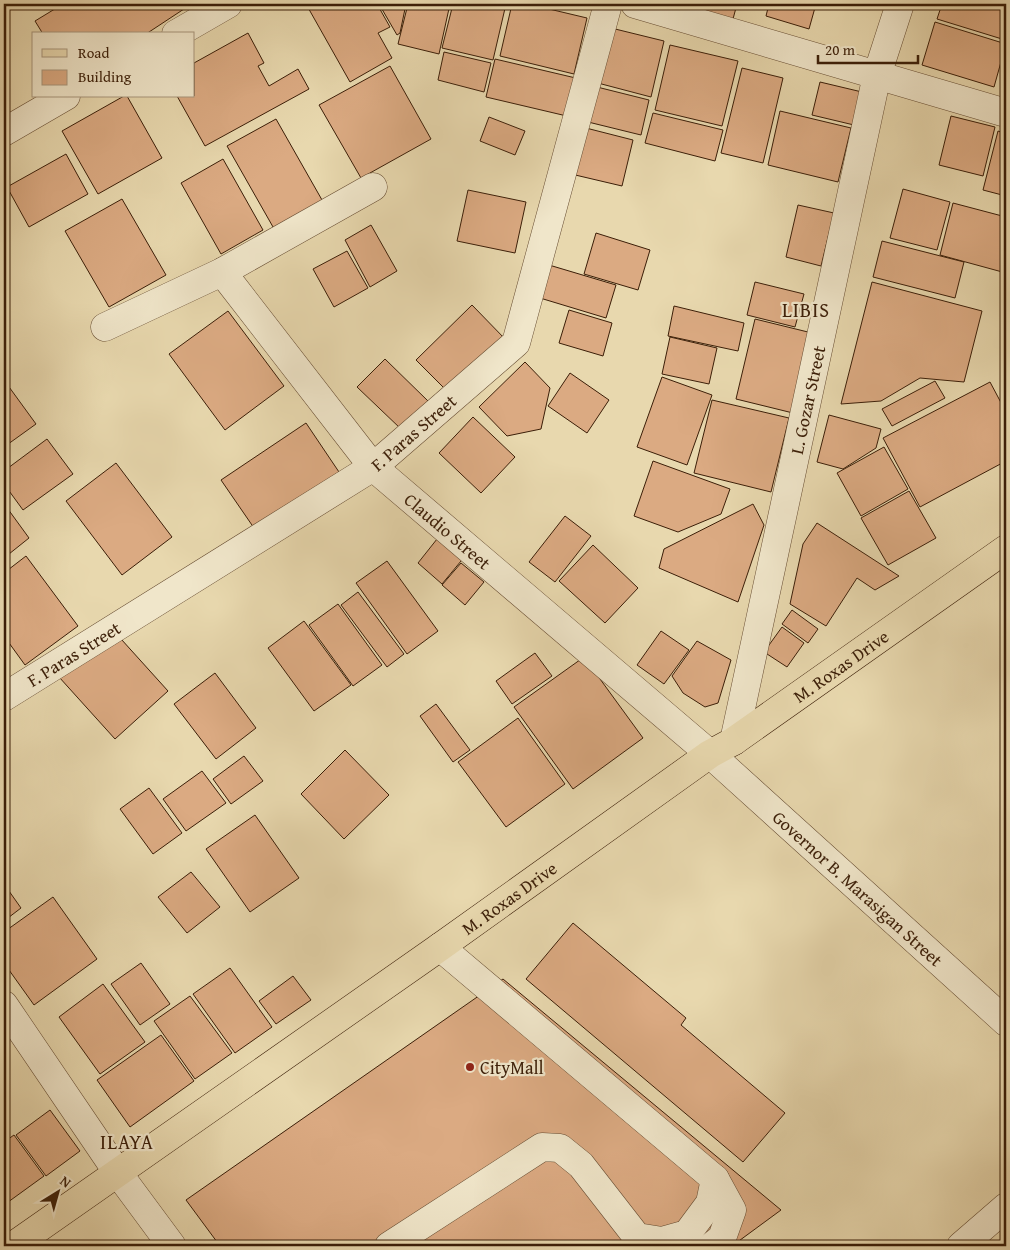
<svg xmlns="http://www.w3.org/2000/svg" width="1010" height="1250" font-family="'Gentium Book Plus',serif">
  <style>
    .building { fill: #dbaa82; stroke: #3b1e08 }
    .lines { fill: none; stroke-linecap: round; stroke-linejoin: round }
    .minor-casing { stroke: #664c32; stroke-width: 29 }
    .major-casing { stroke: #3b1e08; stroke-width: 29 }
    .minor { stroke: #f0e6ca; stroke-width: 28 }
    .major { stroke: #e8d8ae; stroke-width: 28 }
    .poi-dot { fill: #8f2418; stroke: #f0e6ca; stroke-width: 2 }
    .labels { text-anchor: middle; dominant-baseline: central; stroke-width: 4.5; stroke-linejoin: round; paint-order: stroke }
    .street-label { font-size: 18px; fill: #3b1e08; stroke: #f0e6ca }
    .poi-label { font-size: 18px; fill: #3b1e08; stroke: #f0e6ca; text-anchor: start }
    .quarter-label { font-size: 20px; letter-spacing: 1px; fill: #3b1e08; stroke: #f0e6ca }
  </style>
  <rect width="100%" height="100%" fill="#e8d8ae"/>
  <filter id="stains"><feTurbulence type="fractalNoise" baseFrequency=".004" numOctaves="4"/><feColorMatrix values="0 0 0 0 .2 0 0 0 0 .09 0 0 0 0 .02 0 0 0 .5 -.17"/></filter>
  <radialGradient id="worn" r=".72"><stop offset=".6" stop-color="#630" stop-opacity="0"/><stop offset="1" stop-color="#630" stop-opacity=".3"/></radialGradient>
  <g class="building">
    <path d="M63 4H185L187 7 146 34H43L35 21Z"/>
    <path d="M306 4H377L390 27 378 33 392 58 350 82Z"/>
    <path d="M379 4H406L400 33 397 35Z"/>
    <path d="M408 4H450L439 54 398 44Z"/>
    <path d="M453 4H506L493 60 442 48Z"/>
    <path d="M512 4H528L587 18 574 74 500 56Z"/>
    <path d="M696 4H737L733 19 694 9Z"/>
    <path d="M769 4H816L809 29 766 16Z"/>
    <path d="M942 4H1006V26L1002 39 937 19Z"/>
    <path d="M935 22 1006 44 994 87 922 65Z"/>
    <path d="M607 27 664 41 651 97 594 82Z"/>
    <path d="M248 33 264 63 258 66 269 86 298 69 309 89 205 146 177 96H194V63Z"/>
    <path d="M670 45 738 61 722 126 655 110Z"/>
    <path d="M444 52 491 63 484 92 438 80Z"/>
    <path d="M495 59 580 79 571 117 486 97Z"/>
    <path d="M390 66 431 139 361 178 319 105Z"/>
    <path d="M742 68 783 78 763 163 721 153Z"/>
    <path d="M820 82 862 92 854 125 812 115Z"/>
    <path d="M593 86 649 100 641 135 584 121Z"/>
    <path d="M124 96H127L162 158 98 194 62 131Z"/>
    <path d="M780 111 851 128 838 182 768 165Z"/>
    <path d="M653 113 723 130 715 161 645 143Z"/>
    <path d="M951 116 995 127 983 176 939 165Z"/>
    <path d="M489 117 525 131 515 155 480 141Z"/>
    <path d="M276 119 326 207 277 234 227 146Z"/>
    <path d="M582 127 633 140 622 186 571 174Z"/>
    <path d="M998 131 1006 134V196L983 190Z"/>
    <path d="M66 154 88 194 29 227 7 187Z"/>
    <path d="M223 159 263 230 221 254 181 183Z"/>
    <path d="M903 189 950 202 937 250 890 238Z"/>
    <path d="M468 190 526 202 515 253 457 241Z"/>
    <path d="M122 199 166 275 109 307 65 231Z"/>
    <path d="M953 203 1006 217V273L940 255Z"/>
    <path d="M798 205 834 213 821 266 786 257Z"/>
    <path d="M371 225 397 271 370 287 345 240Z"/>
    <path d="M596 233 650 250 638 290 584 274Z"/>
    <path d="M882 241 964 262 955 298 873 277Z"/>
    <path d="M347 251 368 288 334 307 313 269Z"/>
    <path d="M549 265 616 285 606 318 540 298Z"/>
    <path d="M755 282 804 294 795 327 747 315Z"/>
    <path d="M872 282 982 311 964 382 920 378 881 401 841 404Z"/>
    <path d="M472 305 506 340 451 395 416 360Z"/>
    <path d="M674 306 744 323 738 351 668 336Z"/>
    <path d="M569 310 612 323 603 356 559 343Z"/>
    <path d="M228 311 284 386 225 430 169 354Z"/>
    <path d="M755 319 812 333 793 413 736 399Z"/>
    <path d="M670 337 717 348 709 384 662 374Z"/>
    <path d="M385 359 428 401 401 429 357 387Z"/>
    <path d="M525 362 550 388 541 429 507 436 479 407Z"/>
    <path d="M570 373 609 400 587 433 548 406Z"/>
    <path d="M662 377 712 395 687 465 637 447Z"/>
    <path d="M4 380 36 424 4 447Z"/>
    <path d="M935 381 945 398 892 426 882 409Z"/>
    <path d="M990 382 1006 412V461L920 507 883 438Z"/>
    <path d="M712 400 789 418 771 492 694 473Z"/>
    <path d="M829 415 881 429 876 448 843 469 817 462Z"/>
    <path d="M473 417 515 457 481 493 439 453Z"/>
    <path d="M306 423 339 472 254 528 221 480Z"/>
    <path d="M47 439 73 474 23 510 4 484V471Z"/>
    <path d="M884 447 908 489 861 516 837 473Z"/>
    <path d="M653 461 730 489 721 514 678 532 634 516Z"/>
    <path d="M116 463 172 537 122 575 66 501Z"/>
    <path d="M909 491 936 538 888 565 861 518Z"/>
    <path d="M753 504 764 525 738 602 659 568 664 549Z"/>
    <path d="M5 505 29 538 4 558V506Z"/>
    <path d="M565 516 591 536 555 582 529 562Z"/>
    <path d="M817 523 899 576 875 590 857 578 826 626 790 604 803 544Z"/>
    <path d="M441 534 466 555 442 584 418 563Z"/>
    <path d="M593 545 638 588 605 623 559 581Z"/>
    <path d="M26 556 78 626 25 665 4 636V573Z"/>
    <path d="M387 561 438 631 407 654 356 583Z"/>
    <path d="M461 563 484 582 465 605 442 585Z"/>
    <path d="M358 592 404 654 387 667 341 605Z"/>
    <path d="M338 604 382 665 353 686 309 625Z"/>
    <path d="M792 610 818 629 808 643 782 624Z"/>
    <path d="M304 621 351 685 314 711 268 648Z"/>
    <path d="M782 627 804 643 787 667 764 652Z"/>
    <path d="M112 629 168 691 115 739 59 677Z"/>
    <path d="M661 631 689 650 664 684 637 665Z"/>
    <path d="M697 641 731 660 718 703 705 707 683 693 672 676Z"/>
    <path d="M535 653 552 676 512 704 496 681Z"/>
    <path d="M584 657 643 738 573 789 514 707Z"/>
    <path d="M215 673 256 728 216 759 174 704Z"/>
    <path d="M436 704 470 750 453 762 420 716Z"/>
    <path d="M518 718 565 784 506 827 458 762Z"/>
    <path d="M345 750 389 795 344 839 301 794Z"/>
    <path d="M244 756 263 781 231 804 213 779Z"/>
    <path d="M202 771 226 803 186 831 163 799Z"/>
    <path d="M149 788 182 833 153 854 120 809Z"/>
    <path d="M255 815 299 878 250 912 206 849Z"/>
    <path d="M191 872 220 907 187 933 158 897Z"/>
    <path d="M4 884 21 908 4 921Z"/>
    <path d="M53 897 97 959 34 1005 4 963V932Z"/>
    <path d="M573 923 686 1018 681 1025 785 1113 743 1162 526 979Z"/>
    <path d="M141 963 170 1004 140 1025 111 984Z"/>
    <path d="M230 968 272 1027 235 1053 193 994Z"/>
    <path d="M293 976 311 1000 276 1024 259 1001Z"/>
    <path d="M503 979 781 1210 732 1246H220L186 1200Z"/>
    <path d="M103 984 145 1042 100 1074 59 1017Z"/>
    <path d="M190 996 232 1053 195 1079 154 1021Z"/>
    <path d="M161 1035 194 1081 130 1127 97 1080Z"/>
    <path d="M50 1110 80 1151 46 1176 16 1135Z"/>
    <path d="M14 1135 44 1176 4 1205V1142Z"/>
  </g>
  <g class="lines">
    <g class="minor-casing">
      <g id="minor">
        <path d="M635 4 1006 113"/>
        <path d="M176 34 228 4"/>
        <path d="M4 132 66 96"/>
        <path id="s1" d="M222 272 373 467 710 754 1006 1022"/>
        <path d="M105 327 222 272 373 187"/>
        <path id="s2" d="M4 697 373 467 516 343 608 4"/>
        <path id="s3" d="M734 741 877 75 900 4"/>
        <path d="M440 947 715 1179 732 1210 722 1238 712 1246"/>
        <path d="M4 1005 118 1173 172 1246"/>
        <path d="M389 1246 542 1147 560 1148 581 1165 637 1237 662 1241 687 1234 710 1203 715 1179"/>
        <path d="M961 1246 1006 1207"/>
      </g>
    </g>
    <g class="major-casing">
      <g id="major">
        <path id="s4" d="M13 1246 440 947 710 754 734 741 1006 549"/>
      </g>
    </g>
    <use href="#minor" class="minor"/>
    <use href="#major" class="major"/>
  </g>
  <circle class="poi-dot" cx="470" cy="1067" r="5"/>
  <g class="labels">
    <g class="street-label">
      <text stroke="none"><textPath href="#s3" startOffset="349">L. Gozar Street</textPath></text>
      <text stroke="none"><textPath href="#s2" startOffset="488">F. Paras Street</textPath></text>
      <text stroke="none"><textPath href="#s1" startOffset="345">Claudio Street</textPath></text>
      <text stroke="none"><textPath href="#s2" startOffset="82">F. Paras Street</textPath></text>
      <text stroke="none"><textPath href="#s4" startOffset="1011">M. Roxas Drive</textPath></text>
      <text stroke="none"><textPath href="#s1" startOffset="889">Governor B. Marasigan Street</textPath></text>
      <text stroke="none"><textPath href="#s4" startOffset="606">M. Roxas Drive</textPath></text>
    </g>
    <g class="poi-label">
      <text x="480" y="1067">CityMall</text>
    </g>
    <g class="quarter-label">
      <text x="806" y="309">LIBIS</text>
      <text x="127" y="1141">ILAYA</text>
    </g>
  </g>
  <rect width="1010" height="1250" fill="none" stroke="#e8d8ae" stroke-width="20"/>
  <rect x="5" y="5" width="1000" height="1240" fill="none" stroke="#3b1e08" stroke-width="2.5"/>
  <rect x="10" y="10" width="990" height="1230" fill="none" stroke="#3b1e08"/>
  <rect x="32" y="32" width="162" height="65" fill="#f0e6ca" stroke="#a8967c"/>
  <rect x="42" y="49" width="25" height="8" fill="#e8d8ae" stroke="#a8967c"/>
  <text x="78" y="58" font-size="15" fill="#3b1e08">Road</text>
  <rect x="42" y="70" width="25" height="15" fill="#dbaa82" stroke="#a8967c"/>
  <text x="78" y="82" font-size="15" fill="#3b1e08">Building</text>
  <g transform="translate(58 1192) rotate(37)" stroke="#f0e6ca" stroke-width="4" paint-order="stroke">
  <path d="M0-4L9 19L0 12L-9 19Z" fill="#3b1e08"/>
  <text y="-8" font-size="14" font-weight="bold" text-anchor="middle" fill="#3b1e08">N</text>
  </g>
  <path d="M818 55v8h100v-8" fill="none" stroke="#3b1e08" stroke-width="2.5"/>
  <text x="825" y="55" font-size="15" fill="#3b1e08" stroke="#f0e6ca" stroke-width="4" paint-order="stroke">20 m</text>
  <rect width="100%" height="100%" filter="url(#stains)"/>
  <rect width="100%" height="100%" fill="url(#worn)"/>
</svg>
